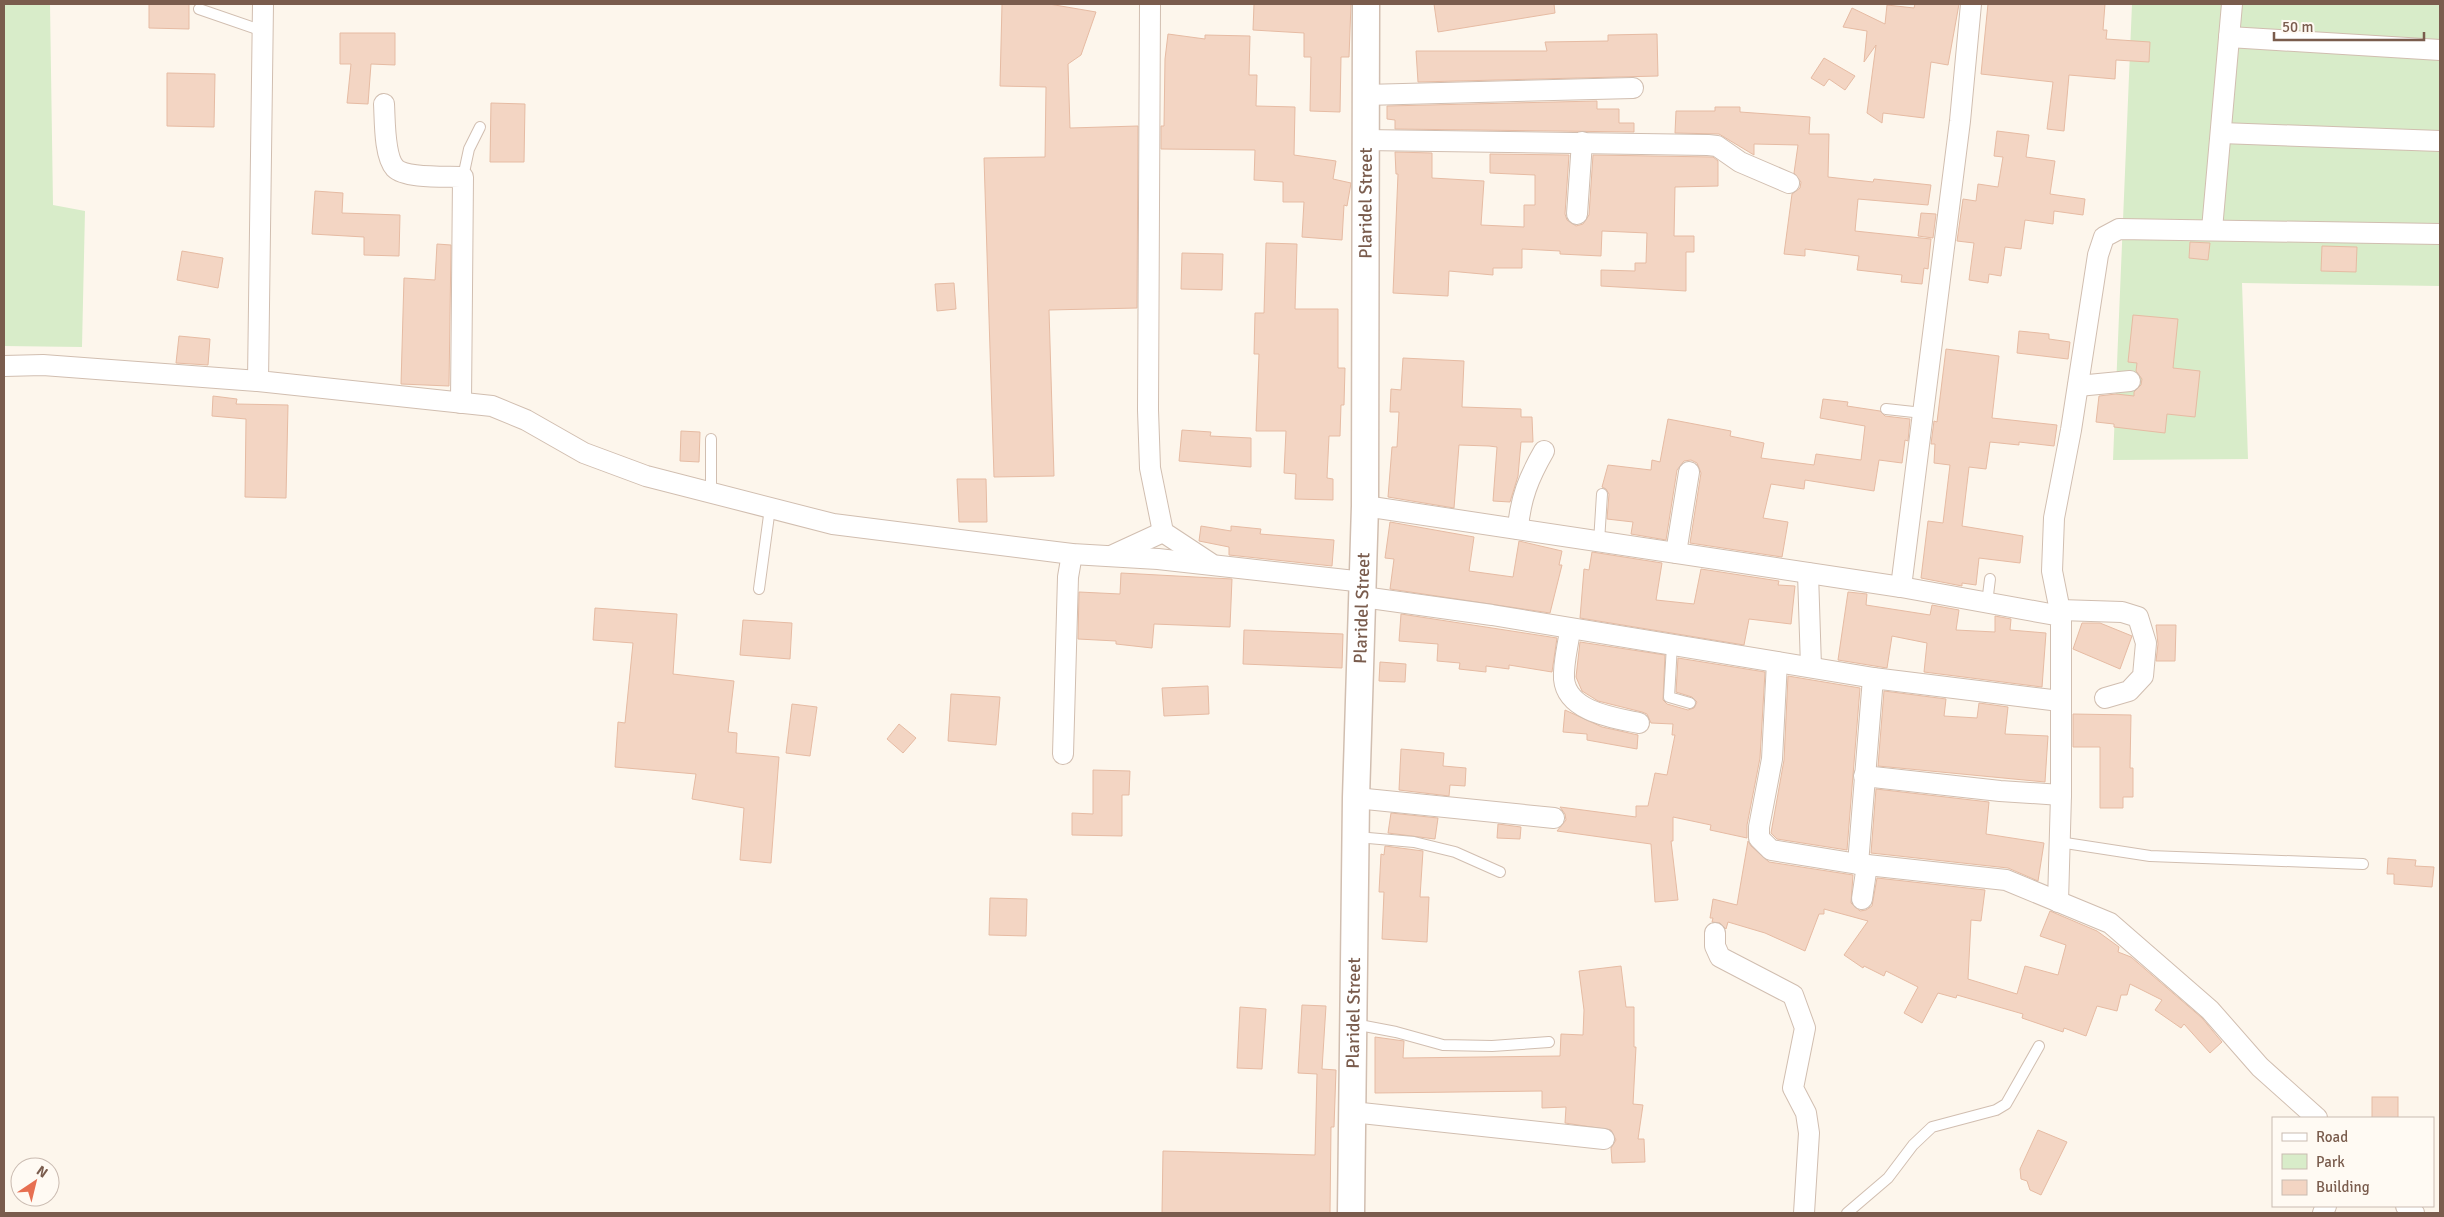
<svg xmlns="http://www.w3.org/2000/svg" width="2444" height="1217" font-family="Signika,sans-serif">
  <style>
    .green { fill: #d8ecc9 }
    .building { fill: #f3d5c3; stroke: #e6bba3 }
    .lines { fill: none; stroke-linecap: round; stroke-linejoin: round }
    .service-casing { stroke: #d1beb0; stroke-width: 12 }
    .minor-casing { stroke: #d1beb0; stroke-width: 22 }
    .tertiary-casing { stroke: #d1beb0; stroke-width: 29 }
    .service { stroke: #fff; stroke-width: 10 }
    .minor { stroke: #fff; stroke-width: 20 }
    .tertiary { stroke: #fff; stroke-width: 26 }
    .labels { text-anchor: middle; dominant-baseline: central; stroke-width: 4.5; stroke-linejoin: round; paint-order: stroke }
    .street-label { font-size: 18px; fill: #7a5c4d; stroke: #fffaf3 }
  </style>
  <rect width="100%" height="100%" fill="#fdf6ec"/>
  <g class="green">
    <path d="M4 4H50L53 205 85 211 82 347 4 346Z"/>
    <path d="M2132 4H2440V286L2242 283 2248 459 2113 460Z"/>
  </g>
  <g class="building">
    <path d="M149 4H189V29L149 28Z"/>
    <path d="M1002 4H1049L1096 12 1081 55 1068 64 1070 128 1138 126 1137 308 1049 310 1054 476 994 477 984 158 1045 157 1046 87 1000 86Z"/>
    <path d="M1254 4H1351L1349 57H1341L1340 112 1310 111 1311 57H1304V33L1253 30Z"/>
    <path d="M1434 4H1554L1555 13 1438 32Z"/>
    <path d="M1915 4H1959L1948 65 1931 62 1924 118 1883 113 1882 123 1867 113 1876 45 1864 62 1867 31 1843 27 1852 8 1885 24 1887 5 1914 8Z"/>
    <path d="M1988 4H2105L2103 30H2107L2106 39 2150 42 2149 62 2116 60 2115 79 2069 75 2064 131 2047 129 2053 82 1981 74Z"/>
    <path d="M340 33H395V65L371 64 368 104 347 103 351 64H340Z"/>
    <path d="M1168 34 1205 39V35L1250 36 1249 75H1257L1256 106 1295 107 1294 155 1336 161 1333 179 1351 183 1347 206 1344 205 1342 240 1302 237 1304 202H1283V182L1254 180 1255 150 1161 149V126H1164L1165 59Z"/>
    <path d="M1657 34 1658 76 1418 82 1416 51H1547L1545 42 1608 41V35Z"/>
    <path d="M1824 58 1855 76 1845 90 1829 79 1824 86 1811 78Z"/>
    <path d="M167 73 215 74 214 127 167 126Z"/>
    <path d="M1597 101V109H1619V123H1634V132L1395 129V120L1387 119V106Z"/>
    <path d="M491 103 525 104 524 162H490Z"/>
    <path d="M1715 107H1740V112L1810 117 1809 134H1829L1828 177 1873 182 1874 179 1931 185 1928 205 1858 199 1855 231 1931 239 1928 269 1924 268 1922 284 1901 282 1902 275 1857 270 1859 256 1805 249V256L1784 254 1792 194 1800 188 1801 182 1794 173 1798 145 1754 144V155L1719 134 1675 133 1676 111H1715Z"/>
    <path d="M1997 131 2029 135 2026 157 2055 161 2050 194 2085 199 2083 215 2054 211 2053 224 2025 220 2021 249 2005 247 2001 276 1989 274 1988 283 1969 280 1974 243 1957 241 1963 199 1976 201 1978 184 1998 187 2003 157 1994 156Z"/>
    <path d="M1395 152 1432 153V178L1484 181 1481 225 1524 227V205H1535V175L1490 173V154L1569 155 1565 214 1567 220 1576 226 1583 224 1589 215 1593 155 1713 157 1718 161V186L1675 187 1674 236H1694V252H1686V291L1601 286V270L1635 271V263H1646L1647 233 1602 231 1601 256 1560 254V251L1522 249V268H1493V275L1449 271 1448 296 1393 293 1398 174H1396Z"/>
    <path d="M315 191 343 193 342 213 400 215 399 256 364 255V237L312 234Z"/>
    <path d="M1921 213 1936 214 1933 238 1918 236Z"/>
    <path d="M2190 242 2210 243 2208 260 2189 258Z"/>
    <path d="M1266 243 1297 244 1295 309H1338V368H1345L1344 405H1341L1340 436H1329L1327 478 1333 479V500L1295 499 1296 474 1284 473 1286 431H1256L1259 354H1254L1255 313H1264Z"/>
    <path d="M437 244 451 245 449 386 401 384 404 278 435 280Z"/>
    <path d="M2322 246 2357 247 2356 272 2321 271Z"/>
    <path d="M182 251 223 258 218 288 177 280Z"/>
    <path d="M1182 253 1223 254 1222 290 1181 289Z"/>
    <path d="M954 283 956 309 937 311 935 284Z"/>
    <path d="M2133 315 2178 319 2173 368 2200 371 2195 417 2167 414 2165 433 2114 427V424L2096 422 2099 396 2116 394 2134 396V392L2141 385 2142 379 2136 371 2137 363 2128 362Z"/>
    <path d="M2019 331 2049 334V339L2070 342 2068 359 2017 353Z"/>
    <path d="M179 336 210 339 208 365 176 363Z"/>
    <path d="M1946 349 1999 356 1992 418 2057 425 2054 446 2019 442V445L1990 442 1986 469 1969 467 1962 526 2023 536 2020 563 1979 558 1976 585 1962 583V586L1921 578 1928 521 1943 523 1950 465 1934 463 1935 444H1931L1934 421 1937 422Z"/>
    <path d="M1403 358 1464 361 1462 407 1521 409V417H1532L1533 442H1521L1518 476 1510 502 1493 501 1497 447 1489 446 1459 445 1454 508 1388 497 1392 447H1397L1399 412H1390L1391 389 1401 390Z"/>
    <path d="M213 396 237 399 236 404 288 405 286 498 245 497 246 419 212 416Z"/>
    <path d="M1823 399 1848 402 1847 406 1880 411 1885 416 1910 419 1908 441 1905 440 1902 463 1879 460 1874 491 1805 480 1804 489 1771 484 1763 518 1788 522 1782 557 1690 543 1701 473 1697 463 1691 460 1684 461 1677 470 1666 540 1631 534 1633 522 1607 519 1609 494 1606 489 1602 487 1608 465 1651 470 1652 460 1660 462 1668 419 1731 431 1730 436 1764 443 1761 458 1814 465 1816 454 1861 460 1865 426 1820 418Z"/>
    <path d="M1182 430 1211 432 1210 436 1251 438V467L1179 461Z"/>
    <path d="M681 431 700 432 699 462 680 461Z"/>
    <path d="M957 479H986L987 522H959Z"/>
    <path d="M1390 522 1474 537 1469 571 1513 577 1519 541 1562 551 1559 565H1562L1550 613 1390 589 1394 559 1385 558Z"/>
    <path d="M1201 526 1231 531V526L1261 529 1260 534 1334 540 1332 566 1229 555V547L1199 541Z"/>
    <path d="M1592 552 1662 563 1656 600 1694 604 1701 569 1779 581 1778 585 1795 586 1791 624 1749 619 1744 645 1580 618 1584 569 1589 570Z"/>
    <path d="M1121 573 1232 579 1230 627 1154 624 1152 648 1116 644V641L1078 639 1079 592 1120 594Z"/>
    <path d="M1848 592 1867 594 1866 605 1930 615 1932 605 1959 610 1956 630 1995 632V616L2011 619 2010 630 2046 633 2042 687 1924 672 1927 643 1892 636 1887 668 1838 660Z"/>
    <path d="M595 608 677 614 673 674 734 681 728 732 737 733 736 753 779 757 771 863 740 860 744 808 692 799 696 774 615 767 618 722 625 723 633 643 593 640Z"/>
    <path d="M1401 614 1557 638 1552 672 1509 665V669L1486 666V672L1459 669 1460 663 1437 661 1438 644 1399 641Z"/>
    <path d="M743 620 792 623 790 659 740 655Z"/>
    <path d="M2082 623H2100L2132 636 2120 669 2073 649Z"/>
    <path d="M2156 625H2176L2175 661H2156L2158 644Z"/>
    <path d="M1244 630 1343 634 1342 668 1243 664Z"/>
    <path d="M1580 642 1665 655 1663 700 1667 704 1688 710 1694 708 1697 702 1692 697 1676 692 1678 658 1765 672 1760 758 1747 825V838L1710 830 1711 825 1673 817V841H1671L1678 900 1655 902 1651 844 1557 831 1566 820 1565 814 1560 807 1636 817V806H1648L1655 773 1667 775 1675 735H1672L1673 724 1651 723 1647 714 1642 712 1598 701 1582 691 1576 677Z"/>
    <path d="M1380 662 1406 664 1405 682 1379 681Z"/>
    <path d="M1788 676 1860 688 1847 850 1777 839 1771 833 1784 760Z"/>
    <path d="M1208 686 1209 714 1164 716 1162 688Z"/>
    <path d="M1884 691 1946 699 1944 716 1977 718 1979 703 2008 707 2005 734 2048 736 2045 782 1878 766Z"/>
    <path d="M951 694 1000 697 996 745 948 741Z"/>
    <path d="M792 704 817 707 810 756 786 753Z"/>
    <path d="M1565 710 1602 727 1638 735 1637 749 1587 740V734L1563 732Z"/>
    <path d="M2073 714 2131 715 2130 768H2133V797H2123V808H2100V747H2073Z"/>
    <path d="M899 724 916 738 903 753 887 739Z"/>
    <path d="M1401 749 1444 753 1443 766 1466 768 1465 786 1450 785 1449 796 1399 790Z"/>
    <path d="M1093 770 1130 771 1129 795H1122V836L1072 835V813L1093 814Z"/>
    <path d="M1876 789 1989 802 1986 834 2044 843 2038 881 2008 868 1871 853Z"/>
    <path d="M1391 813 1438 818 1435 839 1388 833Z"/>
    <path d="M1498 824 1521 827 1520 839 1497 838Z"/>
    <path d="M1748 841 1751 846 1769 862 1853 875 1851 903 1860 911 1866 910 1872 906 1877 878 1985 890 1981 921 1971 920 1968 979 2017 994 2025 966 2058 975 2066 945 2040 936 2050 911 2097 931 2119 947 2118 952 2131 957 2202 1018 2222 1042 2210 1053 2184 1024 2181 1028 2155 1010 2162 1000 2130 984 2127 995H2121L2117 1011 2097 1006 2086 1036 2064 1028 2063 1032 2022 1018 2023 1014 1957 995 1956 998 1938 993 1922 1023 1904 1013 1918 987 1886 971 1884 976 1864 966 1863 968 1844 955 1868 921 1824 909V914H1819L1805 951 1765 933 1728 922 1726 929 1720 923 1712 922 1713 918H1710L1713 899 1737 905Z"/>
    <path d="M1385 846 1423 851 1420 897H1429L1427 942 1382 939 1384 892H1379L1381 854 1384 855Z"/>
    <path d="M2388 858 2416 860 2415 866 2434 867 2432 887 2394 884V874H2387Z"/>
    <path d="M990 898 1027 899 1026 936 989 935Z"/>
    <path d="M1621 966 1626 1007H1634V1047H1636L1633 1104 1643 1105 1638 1139H1644L1645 1162 1612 1163 1611 1148 1616 1140 1611 1130 1565 1123 1566 1107 1542 1108V1091L1375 1093V1037L1404 1041 1403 1058 1560 1056 1561 1034 1583 1035 1584 1010 1579 971Z"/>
    <path d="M1302 1005 1326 1006 1322 1069 1336 1070 1334 1127H1331L1330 1213H1162L1163 1151 1315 1155 1317 1074 1298 1073Z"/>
    <path d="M1240 1007 1266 1009 1262 1069 1237 1068Z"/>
    <rect x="2372" y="1097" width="26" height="21"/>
    <path d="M2038 1130 2067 1142 2041 1195 2030 1190 2027 1181 2021 1179 2020 1169Z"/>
  </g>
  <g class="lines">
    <g class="service-casing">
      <g id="service">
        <path d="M199 9 263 31"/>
        <path d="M463 177 469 149 480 127"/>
        <path d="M1886 409 1923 413"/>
        <path d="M711 493V439"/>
        <path d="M1599 542 1602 494"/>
        <path d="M759 589 770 508"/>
        <path d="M1987 603 1990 579"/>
        <path d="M1672 645 1669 697 1690 703"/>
        <path d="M1357 837 1414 842 1455 852 1500 872"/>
        <path d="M2059 842 2150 856 2363 864"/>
        <path d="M1354 1024 1396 1032 1443 1045 1492 1046 1549 1042"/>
        <path d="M1847 1213 1888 1178 1913 1145 1932 1127 1996 1110 2006 1104 2039 1046"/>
      </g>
    </g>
    <g class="minor-casing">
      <g id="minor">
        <path d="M263 4 258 381 492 406 526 420 584 453 646 476 833 524 1072 554 1158 559 1364 582"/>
        <path d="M1150 4 1148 410 1150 468 1163 532 1210 563"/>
        <path d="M2229 37 2440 50"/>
        <path d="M1365 95 1633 88"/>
        <path d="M384 104C385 120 384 156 395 168 406 179 448 176 463 177L461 403"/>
        <path d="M2221 133 2440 141"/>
        <path d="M1364 140 1708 145 1717 146 1740 162 1789 183"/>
        <path d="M1577 214 1582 142"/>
        <path d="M2212 229 2232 4"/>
        <path d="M4 366 43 365 258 381"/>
        <path d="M2078 386 2130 381"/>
        <path d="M1365 506 1901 587 2061 616V795L2058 902"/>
        <path d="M1518 529C1520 499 1529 477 1544 451"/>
        <path d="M1676 553 1689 472"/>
        <path d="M1113 555 1163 532"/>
        <path d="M1808 573 1811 667"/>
        <path d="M1901 587 1960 121 1971 4"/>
        <path d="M1363 597 1492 615 1874 678"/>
        <path d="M2060 610 2122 612 2138 617 2146 643 2143 676 2129 691 2105 698"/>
        <path d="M2061 616 2052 571 2054 518 2071 430 2098 255 2104 237 2119 229 2440 234"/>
        <path d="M1570 630C1568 646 1563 663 1564 679 1567 712 1615 718 1639 723"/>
        <path d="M1777 662 1772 759 1759 827V838L1771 850 1858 864"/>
        <path d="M2060 701 1873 678 1858 864 2006 880 2110 923 2210 1010 2260 1067 2317 1118"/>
        <path d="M1063 754 1068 577 1072 554"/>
        <path d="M1864 776 2000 791 2061 795"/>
        <path d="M1356 798 1554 818"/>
        <path d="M1862 899 1867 865"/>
        <path d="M1715 933V946L1720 957 1793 995 1805 1028 1793 1088 1806 1113 1809 1133 1804 1213"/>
        <path d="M1352 1112 1604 1139"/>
        <path d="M2406 1206 2414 1213"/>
        <path d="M2323 1213 2326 1206"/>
      </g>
    </g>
    <g class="tertiary-casing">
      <g id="tertiary">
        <path id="s1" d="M1351 1213 1356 798 1365 506 1366 4"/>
      </g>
    </g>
    <use href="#service" class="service"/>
    <use href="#minor" class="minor"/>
    <use href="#tertiary" class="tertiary"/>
  </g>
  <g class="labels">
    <g class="street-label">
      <text stroke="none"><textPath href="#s1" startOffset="1010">Plaridel Street</textPath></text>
      <text stroke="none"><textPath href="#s1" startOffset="605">Plaridel Street</textPath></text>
      <text stroke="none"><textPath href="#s1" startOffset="200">Plaridel Street</textPath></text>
    </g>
  </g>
  <rect width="2444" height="1217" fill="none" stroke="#7a5c4d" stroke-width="10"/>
  <rect x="2272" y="1117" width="162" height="90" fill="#fffaf3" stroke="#cabbb1"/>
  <rect x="2282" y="1133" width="25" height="8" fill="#ffffff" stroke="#cabbb1"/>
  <text x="2316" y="1142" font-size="15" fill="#7a5c4d">Road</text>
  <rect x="2282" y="1154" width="25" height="15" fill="#d8ecc9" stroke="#cabbb1"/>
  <text x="2316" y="1167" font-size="15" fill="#7a5c4d">Park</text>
  <rect x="2282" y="1180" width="25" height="15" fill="#f3d5c3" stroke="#cabbb1"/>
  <text x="2316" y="1192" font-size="15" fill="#7a5c4d">Building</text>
  <g transform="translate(35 1182) rotate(35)"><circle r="24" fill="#fffaf3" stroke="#cabbb1"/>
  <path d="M0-4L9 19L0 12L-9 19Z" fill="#e76f51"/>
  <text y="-8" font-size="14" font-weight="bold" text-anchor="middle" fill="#7a5c4d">N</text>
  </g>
  <path d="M2274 32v8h150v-8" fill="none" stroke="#7a5c4d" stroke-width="2.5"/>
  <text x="2282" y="32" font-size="15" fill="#7a5c4d" stroke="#fffaf3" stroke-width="4" paint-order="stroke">50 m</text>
</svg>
